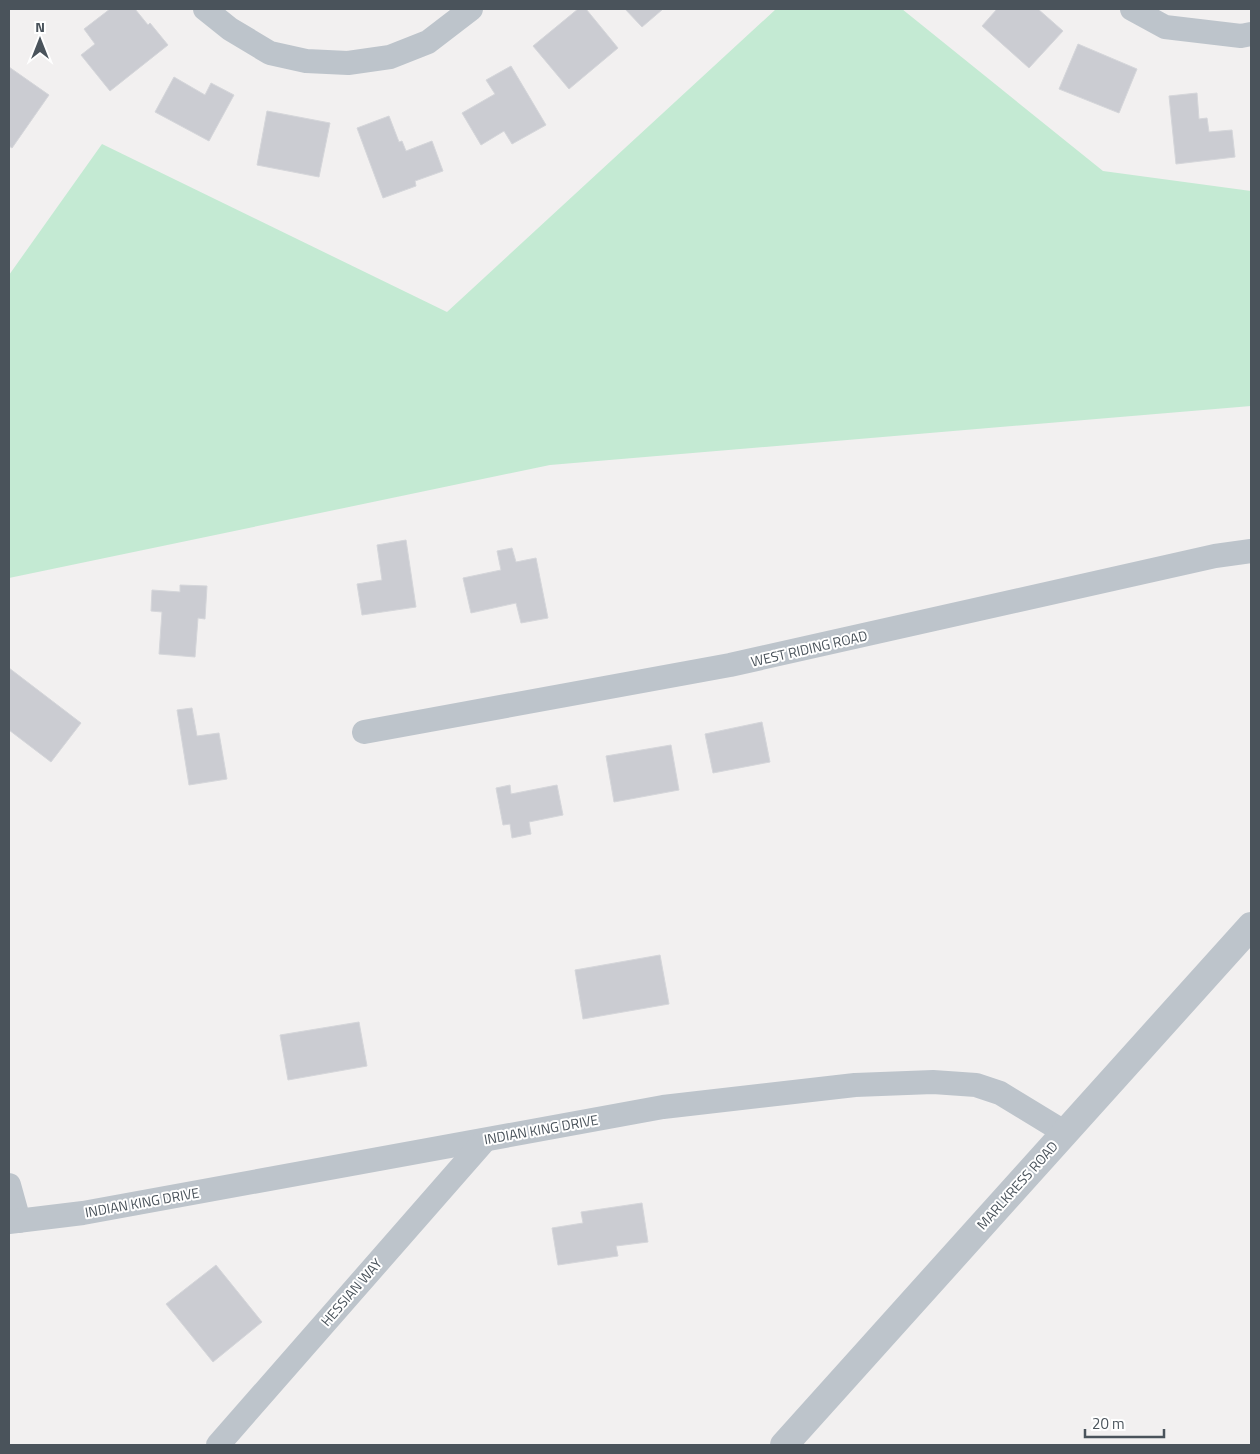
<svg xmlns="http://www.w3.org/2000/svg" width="1260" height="1454" font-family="'Titillium Web',sans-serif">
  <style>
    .green { fill: #c4ead3 }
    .building { fill: #cbccd2; stroke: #d5d6da }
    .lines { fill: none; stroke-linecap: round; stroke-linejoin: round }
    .minor { stroke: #bdc4cb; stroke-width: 24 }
    .tertiary { stroke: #bdc4cb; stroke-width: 28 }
    .labels { text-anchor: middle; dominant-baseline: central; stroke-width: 4; stroke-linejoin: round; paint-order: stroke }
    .street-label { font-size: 14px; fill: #4a535b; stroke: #fff }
  </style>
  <rect width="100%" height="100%" fill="#f2f0f0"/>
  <path class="green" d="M776 9H902L1103 171 1251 191V406L550 465 9 578V275L102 144 447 312Z"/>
  <g class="building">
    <path d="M110 9H135L148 25 150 23 168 45 110 91 81 55 95 44 84 29Z"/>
    <path d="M578 9H586L618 48 569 89 533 46Z"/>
    <path d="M625 9H663L642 27Z"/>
    <path d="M997 9H1038L1063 31 1029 68 982 26Z"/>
    <path d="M1078 44 1137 69 1119 113 1059 89Z"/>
    <path d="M511 66 546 125 512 144 504 131 481 145 462 113 495 94 486 80Z"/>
    <path d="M9 67 49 95 12 148 9 146Z"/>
    <path d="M174 77 205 95 211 83 234 95 209 141 155 112Z"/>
    <path d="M1197 93 1199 119 1207 118 1209 132 1232 130 1235 157 1176 164 1169 96Z"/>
    <path d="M267 111 330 123 319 177 257 165Z"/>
    <path d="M389 116 399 142 402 141 406 151 432 141 443 171 415 181 416 186 383 198 357 128Z"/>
    <path d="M406 540 416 607 362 615 357 584 382 580 377 545Z"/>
    <path d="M512 548 516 562 536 558 548 618 521 623 516 603 471 613 463 578 501 570 497 551Z"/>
    <path d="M180 585 207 586 205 619 198 618 195 657 159 654 162 612 151 611 152 590 180 592Z"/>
    <path d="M9 668 81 723 51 762 9 730Z"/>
    <path d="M192 708 197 736 219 733 227 779 189 785 177 710Z"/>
    <path d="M762 722 770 762 713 773 705 734Z"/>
    <path d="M671 745 679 790 614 802 606 756Z"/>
    <path d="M510 785 511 794 557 785 563 815 529 822 531 834 512 838 510 824 503 825 496 788Z"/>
    <path d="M660 955 669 1004 583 1019 575 970Z"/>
    <path d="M359 1022 367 1066 288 1080 280 1035Z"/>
    <path d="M642 1203 648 1242 616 1246 618 1256 558 1265 552 1228 583 1223 581 1212Z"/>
    <path d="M216 1265 262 1322 213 1362 166 1304Z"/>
  </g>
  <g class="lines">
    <g class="minor">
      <path d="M205 9 230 29 270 53 306 61 348 63 390 57 428 42 471 9"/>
      <path d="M1132 9 1165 27 1241 36 1251 34"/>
      <path d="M364 732 730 665 1215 556 1251 551"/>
      <path d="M9 1185 19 1221"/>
      <path d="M9 1222 83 1213 663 1107 855 1085 933 1082 976 1085 1000 1093 1064 1132"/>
      <path d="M218 1445 485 1140"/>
    </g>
    <path class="tertiary" d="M784 1445 1251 926"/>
  </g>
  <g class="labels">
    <g class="street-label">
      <text transform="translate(809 648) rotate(-13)">WEST RIDING ROAD</text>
      <text transform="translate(541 1129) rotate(-10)">INDIAN KING DRIVE</text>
      <text transform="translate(1017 1185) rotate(-48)">MARLKRESS ROAD</text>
      <text transform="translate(142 1202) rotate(-10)">INDIAN KING DRIVE</text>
      <text transform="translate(351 1292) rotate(-49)">HESSIAN WAY</text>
    </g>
  </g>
  <rect width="1260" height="1454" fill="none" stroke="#4a535b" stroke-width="20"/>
  <g transform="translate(40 40)" stroke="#ffffff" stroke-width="4" paint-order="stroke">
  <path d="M0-4L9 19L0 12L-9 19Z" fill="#4a535b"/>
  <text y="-8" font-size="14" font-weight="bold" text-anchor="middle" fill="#4a535b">N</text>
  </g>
  <path d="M1085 1429v8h79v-8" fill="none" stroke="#4a535b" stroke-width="2.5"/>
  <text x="1092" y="1429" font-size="15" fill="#4a535b" stroke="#ffffff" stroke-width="4" paint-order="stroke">20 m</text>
</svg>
